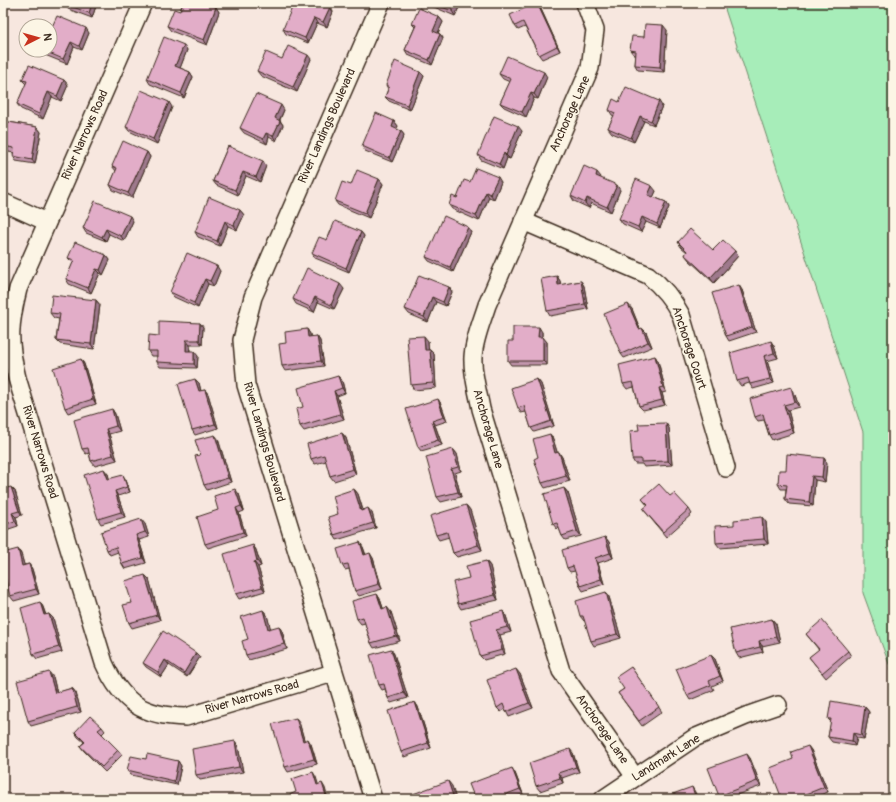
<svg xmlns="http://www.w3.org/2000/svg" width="896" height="802" font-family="Pangolin,sans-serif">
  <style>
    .green { fill: #a7edb9; stroke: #718c6c }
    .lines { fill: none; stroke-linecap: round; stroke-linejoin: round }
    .minor-casing { stroke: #3b2a1e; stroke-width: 20 }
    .minor { stroke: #fcf5e5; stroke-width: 17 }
    .wall { fill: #c295ac; stroke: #3b2a1e }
    .shaded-wall { fill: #9e798c; stroke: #3b2a1e }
    .building { fill: #e2adc8; stroke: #3b2a1e }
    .labels { text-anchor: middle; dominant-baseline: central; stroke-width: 3.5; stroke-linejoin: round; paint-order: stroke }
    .street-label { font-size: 12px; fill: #3b2a1e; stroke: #fcf5e5 }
  </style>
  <rect width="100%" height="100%" fill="#f7e7df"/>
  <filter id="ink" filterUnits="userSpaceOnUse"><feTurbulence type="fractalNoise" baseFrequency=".025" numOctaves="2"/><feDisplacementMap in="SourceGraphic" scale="8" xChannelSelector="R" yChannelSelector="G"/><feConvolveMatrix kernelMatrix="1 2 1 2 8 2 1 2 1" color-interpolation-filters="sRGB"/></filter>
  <g filter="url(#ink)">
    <path class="green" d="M723 3H893V675L863 593V432Z"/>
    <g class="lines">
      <g class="minor-casing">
        <g id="minor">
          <path d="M143 3 18 289C9 325 8 342 17 378L104 663C122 703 143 716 186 717L333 673"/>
          <path d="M585 3 595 30 590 68 487 305C482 321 474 339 473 357 472 374 478 392 481 409L561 671 635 777"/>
          <path d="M3 202 47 222"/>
          <path d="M523 221 648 275C663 287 672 298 681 315L726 468"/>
          <path d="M373 799 246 385 242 340 253 297 381 3"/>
          <path d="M603 799 694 738 746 716 778 705"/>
        </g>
      </g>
      <use href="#minor" class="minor"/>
    </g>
    <g class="wall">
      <path d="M97 3 92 18 68 9 65 4Z"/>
      <path d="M183 3H214L213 6 216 7 219 12 207 45 171 31 167 26 180 11Z"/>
      <path d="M426 3H461L455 16 427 4Z"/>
      <path d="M330 7 333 12 327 27 317 23 308 43 286 34 283 29Z"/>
      <path d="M540 7 560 51 542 59 539 55 525 27 518 30 515 26Z"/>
      <path d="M439 17 443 22 438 33 440 34 443 38 432 65 408 55 405 50 415 27 412 24Z"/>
      <path d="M667 30 664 72 638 70 635 65 636 55H634L630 50 644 37Z"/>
      <path d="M89 33 82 50 74 47 67 64 45 55 42 50Z"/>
      <path d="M184 45 187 50 180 68 190 72 193 77 184 98 150 84 147 79Z"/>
      <path d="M282 59H311L297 92 261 76 257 71Z"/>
      <path d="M420 72 424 76 410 110 389 101 385 97 388 89 386 85Z"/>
      <path d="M499 74 547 77 538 99 534 98 526 117 504 107 500 103 510 82 503 79Z"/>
      <path d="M22 80H64L68 85 61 101 52 97 43 119 21 109 17 104 26 84Z"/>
      <path d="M619 102 662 106 654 125 644 121 634 142 612 133 608 128 614 116 612 115 609 110Z"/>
      <path d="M172 107 157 144 129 131 126 127Z"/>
      <path d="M284 110 280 120 283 125 276 141 269 137 267 144 244 133 240 128Z"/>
      <path d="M3 121 37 127 41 132 35 164 16 161 13 156 14 153 3 151Z"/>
      <path d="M394 121 398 126 396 129 401 131 404 135 392 162 365 151 362 146Z"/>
      <path d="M522 131 510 159 507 158 503 169 481 160 478 155Z"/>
      <path d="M228 146 266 166 260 182 246 176 238 195 216 185 213 181Z"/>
      <path d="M147 152 150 157 132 198 113 190 110 185 116 171 112 166Z"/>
      <path d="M601 177 600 178 620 190 611 212 591 203 589 208 574 201 571 196Z"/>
      <path d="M379 179 383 184 369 218 338 205 335 201 351 185Z"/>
      <path d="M470 182H501L494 199 489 197 479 221 452 209 449 205 457 198Z"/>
      <path d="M656 191 653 197 666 202 669 207 660 228 646 222 641 232 623 224 619 219Z"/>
      <path d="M240 210 244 215 237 230 228 226 220 246 198 237 195 232Z"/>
      <path d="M133 221 124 241 109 234 106 241 86 233 83 228Z"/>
      <path d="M468 227 471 232 453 272 429 261 426 257Z"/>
      <path d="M361 232 364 236 349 272 315 258 312 253 327 240Z"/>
      <path d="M678 242 738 256 714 283 689 260 685 255 687 252 681 247Z"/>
      <path d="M106 255 110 260 103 275 100 273 91 293 69 284 66 279 73 263 68 258Z"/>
      <path d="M220 271 214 286 208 284 198 308 174 297 170 292Z"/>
      <path d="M557 276 560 281 561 285 581 281 584 286 588 309 550 316 547 311Z"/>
      <path d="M449 287 452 292 446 306 436 302 428 322 409 314 405 309Z"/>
      <path d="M344 289 334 309 318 302 314 312 296 304 293 299Z"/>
      <path d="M742 290 756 332 729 341 726 336Z"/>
      <path d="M96 300 100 305 94 349 60 344 56 340 59 319 54 318 50 313Z"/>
      <path d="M632 309 640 329 646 332 652 347 624 358 621 354Z"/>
      <path d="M200 323 203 327 202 345H190V351L198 356 197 368 160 367 157 362V356H151L148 351 159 336Z"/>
      <path d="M307 329 310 334V337L317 336 320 341 324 366 285 371 282 366 286 343Z"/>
      <path d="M542 332V337L547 342V365H511L508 361 513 341Z"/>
      <path d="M428 341V350H430L434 354 436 388 414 390 411 385Z"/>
      <path d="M774 346 778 358 767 361 774 383 753 389 749 383 741 386 737 381Z"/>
      <path d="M655 356 658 361 666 392 662 393 665 405 643 410 639 406 634 387 627 389 623 384Z"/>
      <path d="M81 359 84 364 96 404 68 413 65 408Z"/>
      <path d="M338 376 342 381 345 393 337 396 344 419 304 431 300 426 303 407Z"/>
      <path d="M537 379 541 384 554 426 534 432 531 428 526 412 521 413 518 408Z"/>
      <path d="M199 383 201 391 205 390 208 394 218 428 195 435 192 430Z"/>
      <path d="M791 387 794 392 799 407 788 410 794 433 772 440 769 435 764 420 758 421 755 417Z"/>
      <path d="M438 399 441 404 447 421 435 425 442 445 421 451 418 447Z"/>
      <path d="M112 409 115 414 120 431 109 434 117 460 95 466 91 461 89 453 86 454 82 449Z"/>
      <path d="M669 428 672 465 644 467 642 464H635L632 459Z"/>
      <path d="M342 433 346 438 356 474 334 481 330 476 326 461 315 464 311 459Z"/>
      <path d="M550 434 553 439 557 452 562 457 570 481 545 488 542 483 538 457Z"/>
      <path d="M215 435 218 439 231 482 207 490 204 485 200 455Z"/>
      <path d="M453 449 457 454 461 471 455 473 461 497 441 502 437 497Z"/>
      <path d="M824 458 827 463 825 482 815 480 813 506 789 504 785 499 786 489H781L778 484Z"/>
      <path d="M108 474 109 479 126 480 130 492 118 496 125 517 101 524 98 519Z"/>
      <path d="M564 488 568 493 581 536 565 540 562 536 559 528 557 529 553 524Z"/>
      <path d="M3 489 15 491 22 515 16 517 18 526 3 531Z"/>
      <path d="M354 489 358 494 363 510 372 513 376 528 337 540 334 535 338 514Z"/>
      <path d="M239 494 244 511 239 513 246 536 208 548 205 544 218 510Z"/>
      <path d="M670 496 689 509 692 514 666 537 643 509 648 506 642 499Z"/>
      <path d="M466 505 470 510 482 550 457 557 453 553 449 537 439 540 436 535Z"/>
      <path d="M766 522 768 544 720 548 716 543Z"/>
      <path d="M145 524 149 537 139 540 146 563 125 569 122 564 118 552 110 555 107 550Z"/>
      <path d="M605 537 609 542 613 558 598 563 604 584 583 591 580 586 575 571 570 572 567 568Z"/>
      <path d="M253 545 256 550 261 566 258 567 265 591 239 599 236 594Z"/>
      <path d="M363 547 366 555 373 558 382 589 359 596 355 591 349 569 345 570 342 565Z"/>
      <path d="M18 549 21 554 24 565 29 564 32 569 39 594 14 601 10 596Z"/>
      <path d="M486 561 490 566 498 600 461 609 458 604 469 578Z"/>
      <path d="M145 575 149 579 160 620 132 628 129 623 132 603Z"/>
      <path d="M606 592 609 597 621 638 594 646 591 641 585 621H584L580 616Z"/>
      <path d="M377 594 380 599 383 608 391 612 400 641 374 648 371 643 365 623 361 624 357 619Z"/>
      <path d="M40 602 43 607 46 615 49 614 53 618 62 652 37 659 33 654Z"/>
      <path d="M263 610 267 615 270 628 282 631 287 649 249 660 246 655 248 639Z"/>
      <path d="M503 611 506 616 511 632 500 635 505 654 484 660 480 656Z"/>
      <path d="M772 619 776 624 780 642 762 646 763 652 739 658 736 653Z"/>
      <path d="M806 634 848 651 851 656 826 678 809 657 819 650Z"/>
      <path d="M391 649 394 654 408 698 391 703 388 698 385 689 382 690 379 685Z"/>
      <path d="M200 657 187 677 169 665 161 677 146 667 143 663Z"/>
      <path d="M715 659 723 681 712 686 714 690 690 700 687 695Z"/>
      <path d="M631 667 662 712 642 726 618 693 624 689Z"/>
      <path d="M520 674 533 708 509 717 505 709 501 712 497 708Z"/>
      <path d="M53 677 57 693 72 688 76 693 81 712 31 726 28 721Z"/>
      <path d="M415 702 418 707 431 748 404 757 401 752Z"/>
      <path d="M865 707 869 712 864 739 857 738 855 746 832 742 828 737 831 722 828 719Z"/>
      <path d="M296 718 299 722 304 740 311 744 317 764 288 772 285 767Z"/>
      <path d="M102 727 105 731 102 734 118 750 122 755 105 772 84 751 80 746 84 742 78 737 75 732Z"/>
      <path d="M235 741 238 746 243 772 200 780 196 775Z"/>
      <path d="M811 750 828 792 810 799H782L793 759Z"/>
      <path d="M573 753 579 772 562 778 563 783 540 791 536 786Z"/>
      <path d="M750 758 761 786 726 799H721L719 796Z"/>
      <path d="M146 759 178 761 181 766 177 785 131 775 127 770Z"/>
      <path d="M515 773 523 794 510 799H475Z"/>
    </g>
    <g class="shaded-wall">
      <path d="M92 3H97L92 18 89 13Z"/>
      <path d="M209 3H214L212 9 208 4Z"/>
      <path d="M455 3H461L455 16 452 11Z"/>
      <path d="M537 3 540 7 560 51 557 46Z"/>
      <path d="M216 7 219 12 207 45 204 40Z"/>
      <path d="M330 7 333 12 327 27 323 22Z"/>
      <path d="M439 17 443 22 437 35 433 31Z"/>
      <path d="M314 18 317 23 308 43 305 38Z"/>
      <path d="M663 25 667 30 664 72 660 67Z"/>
      <path d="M86 28 89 33 82 50 79 46Z"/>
      <path d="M440 34 443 38 432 65 429 60Z"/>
      <path d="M71 42 74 47 67 64 63 59Z"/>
      <path d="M184 45 187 50 179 71 175 66Z"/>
      <path d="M308 55 311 59 297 92 293 87Z"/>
      <path d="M190 72 193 77 184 98 181 93Z"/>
      <path d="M420 72 424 76 410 110 407 105Z"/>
      <path d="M544 72 547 77 538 99 534 94Z"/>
      <path d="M64 80 68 85 61 101 57 96Z"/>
      <path d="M48 92 52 97 43 119 39 114Z"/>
      <path d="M531 93 534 98 526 117 522 112Z"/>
      <path d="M659 101 662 106 654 125 651 121Z"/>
      <path d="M169 102 172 107 157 144 153 139Z"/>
      <path d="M281 105 284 110 278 123 275 118Z"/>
      <path d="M640 116 644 121 634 142 631 138Z"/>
      <path d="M280 121 283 125 276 141 273 136Z"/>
      <path d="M394 121 398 126 395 132 392 127Z"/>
      <path d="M518 126 522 131 510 159 506 155Z"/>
      <path d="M37 127 41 132 35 164 32 160Z"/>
      <path d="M401 131 404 135 392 162 389 158Z"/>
      <path d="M266 133 269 137 267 144 263 139Z"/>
      <path d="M147 152 150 157 132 198 128 193Z"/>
      <path d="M504 153 507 158 503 169 499 164Z"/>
      <path d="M263 161 266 166 260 182 256 177Z"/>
      <path d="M243 172 246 176 238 195 235 190Z"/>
      <path d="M597 172 601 177 599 181 596 176Z"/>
      <path d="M498 177 501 182 494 199 490 194Z"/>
      <path d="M379 179 383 184 369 218 365 213Z"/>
      <path d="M617 185 620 190 611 212 607 207Z"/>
      <path d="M652 186 656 191 652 200 648 195Z"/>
      <path d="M486 192 489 197 479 221 476 216Z"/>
      <path d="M587 198 591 203 589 208 585 203Z"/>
      <path d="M666 202 669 207 660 228 657 224Z"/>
      <path d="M240 210 244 215 237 230 234 225Z"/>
      <path d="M130 216 133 221 124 241 121 236Z"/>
      <path d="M642 217 646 222 641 232 638 227Z"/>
      <path d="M225 221 228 226 220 246 217 241Z"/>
      <path d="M468 227 471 232 453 272 450 267Z"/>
      <path d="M106 229 109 234 106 241 102 237Z"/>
      <path d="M361 232 364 236 349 272 346 268Z"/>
      <path d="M735 251 738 256 714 283 710 278Z"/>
      <path d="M106 255 110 260 103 275 100 270Z"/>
      <path d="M217 266 220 271 214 286 210 281Z"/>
      <path d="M96 269 100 273 91 293 88 288Z"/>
      <path d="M557 276 560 281 561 290 558 285Z"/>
      <path d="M205 279 208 284 198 308 194 303Z"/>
      <path d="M581 281 584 286 588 309 585 304Z"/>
      <path d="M340 284 344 289 334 309 331 305Z"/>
      <path d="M739 285 742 290 756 332 752 327Z"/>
      <path d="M449 287 452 292 446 306 443 302Z"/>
      <path d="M315 297 318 302 314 312 310 307Z"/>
      <path d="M432 297 436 302 428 322 424 317Z"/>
      <path d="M96 300 100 305 94 349 91 344Z"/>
      <path d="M628 304 632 309 642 334 639 329Z"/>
      <path d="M200 323 203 327 202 345 199 340Z"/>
      <path d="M539 327 542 332V342L538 337Z"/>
      <path d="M642 328 646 332 652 347 648 342Z"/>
      <path d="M307 329 310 334 311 342 308 337Z"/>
      <path d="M317 336 320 341 324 366 321 361Z"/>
      <path d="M424 336 428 341 429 355 425 350Z"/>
      <path d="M543 337 547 342V365L543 361Z"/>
      <path d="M186 340 190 345 189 356 186 351Z"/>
      <path d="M771 341 774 346 778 358 774 353Z"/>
      <path d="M430 350 434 354 436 388 433 383Z"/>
      <path d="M194 351 198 356 197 368 194 364Z"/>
      <path d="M655 356 658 361 666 392 663 387Z"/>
      <path d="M764 356 767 361 774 383 770 379Z"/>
      <path d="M81 359 84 364 96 404 93 399Z"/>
      <path d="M338 376 342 381 345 393 342 388Z"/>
      <path d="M195 379 199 383 202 396 199 391Z"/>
      <path d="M537 379 541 384 554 426 551 421Z"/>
      <path d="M791 387 794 392 799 407 795 402Z"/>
      <path d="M659 388 662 393 665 405 662 400Z"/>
      <path d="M205 390 208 394 218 428 215 424Z"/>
      <path d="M334 391 337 396 344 419 340 414Z"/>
      <path d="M438 399 441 404 447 421 444 417Z"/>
      <path d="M784 405 788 410 794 433 791 428Z"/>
      <path d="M112 409 115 414 120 431 116 426Z"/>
      <path d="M432 421 435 425 442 445 438 440Z"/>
      <path d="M666 423 669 428 672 465 668 461Z"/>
      <path d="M106 429 109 434 117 460 113 455Z"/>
      <path d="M342 433 346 438 356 474 353 469Z"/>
      <path d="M550 434 553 439 559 458 555 453Z"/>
      <path d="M215 435 218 439 231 482 228 478Z"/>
      <path d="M453 449 457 454 461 471 458 467Z"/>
      <path d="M559 452 562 457 570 481 566 476Z"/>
      <path d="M824 458 827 463 825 482 822 477Z"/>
      <path d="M104 469 108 474 111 484 108 479Z"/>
      <path d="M451 469 455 473 461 497 458 492Z"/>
      <path d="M123 475 126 480 130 492 127 487Z"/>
      <path d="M812 476 815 480 813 506 809 502Z"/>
      <path d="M11 487 15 491 22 515 19 511Z"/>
      <path d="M564 488 568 493 581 536 577 531Z"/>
      <path d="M235 489 239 494 244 511 241 506Z"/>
      <path d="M354 489 358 494 364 515 361 511Z"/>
      <path d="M115 491 118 496 125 517 121 512Z"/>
      <path d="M466 505 470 510 482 550 478 545Z"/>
      <path d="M236 508 239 513 246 536 243 532Z"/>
      <path d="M368 508 372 513 376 528 373 523Z"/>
      <path d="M12 513 16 517 18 526 15 521Z"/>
      <path d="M762 517 766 522 768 544 764 539Z"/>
      <path d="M141 519 145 524 149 537 145 532Z"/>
      <path d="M136 535 139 540 146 563 143 558Z"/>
      <path d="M605 537 609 542 613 558 610 553Z"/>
      <path d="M360 542 363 547 367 560 364 555Z"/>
      <path d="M253 545 256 550 261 566 257 561Z"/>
      <path d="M18 549 21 554 26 571 22 566Z"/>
      <path d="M370 553 373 558 382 589 379 584Z"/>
      <path d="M595 558 598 563 604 584 601 579Z"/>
      <path d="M486 561 490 566 498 600 495 595Z"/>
      <path d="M254 562 258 567 265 591 262 587Z"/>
      <path d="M29 564 32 569 39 594 36 589Z"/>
      <path d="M145 575 149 579 160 620 157 615Z"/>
      <path d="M606 592 609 597 621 638 617 634Z"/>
      <path d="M377 594 380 599 385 614 382 609Z"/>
      <path d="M40 602 43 607 47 620 44 615Z"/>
      <path d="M387 607 391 612 400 641 396 636Z"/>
      <path d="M263 610 267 615 272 634 268 629Z"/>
      <path d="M503 611 506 616 511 632 507 627Z"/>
      <path d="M49 614 53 618 62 652 59 647Z"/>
      <path d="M772 619 776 624 780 642 776 637Z"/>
      <path d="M279 626 282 631 287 649 284 644Z"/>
      <path d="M496 630 500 635 505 654 502 650Z"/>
      <path d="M759 641 762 646 763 652 760 647Z"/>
      <path d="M391 649 394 654 408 698 404 693Z"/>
      <path d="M196 653 200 657 187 677 184 673Z"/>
      <path d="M711 655 715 659 723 681 720 676Z"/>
      <path d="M165 660 169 665 161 677 158 672Z"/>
      <path d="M516 669 520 674 533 708 529 703Z"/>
      <path d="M49 672 53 677 58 698 55 693Z"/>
      <path d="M72 688 76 693 81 712 77 707Z"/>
      <path d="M415 702 418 707 431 748 428 743Z"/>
      <path d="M865 707 869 712 864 739 861 735Z"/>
      <path d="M296 718 299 722 306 746 303 741Z"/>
      <path d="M853 733 857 738 855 746 852 741Z"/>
      <path d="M308 739 311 744 317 764 314 759Z"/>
      <path d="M235 741 238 746 243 772 239 767Z"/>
      <path d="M808 746 811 750 828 792 824 787Z"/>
      <path d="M570 749 573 753 579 772 576 767Z"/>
      <path d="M747 754 750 758 761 786 757 781Z"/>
      <path d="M178 761 181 766 177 785 174 781Z"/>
      <path d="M512 768 515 773 523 794 520 789Z"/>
      <path d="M313 772 316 777 320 790 317 785Z"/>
      <path d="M558 773 562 778 563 783 560 778Z"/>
      <path d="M448 781 452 786 456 799H454Z"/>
      <path d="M322 783 325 788 328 799H327Z"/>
      <path d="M692 787 695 792 698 799H696Z"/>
    </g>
    <g class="building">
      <path d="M65 3H92L89 13 65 4Z"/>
      <path d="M183 3H209L208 4 216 7 204 40 167 26 174 9 180 11Z"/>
      <path d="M294 3H321L330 7 323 22 314 18 305 38 283 29Z"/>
      <path d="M432 3H455L452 11Z"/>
      <path d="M536 3H537L557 46 539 55 523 22 515 26 510 15Z"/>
      <path d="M419 8 439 17 433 31 440 34 429 60 405 50 416 25 412 24Z"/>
      <path d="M57 16 86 28 79 46 71 42 63 59 42 50H50V31Z"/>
      <path d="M645 24 663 25 660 67 635 65 636 51 630 50 632 36 644 37Z"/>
      <path d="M164 37 184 45 175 66 190 72 181 93 147 79Z"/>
      <path d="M288 46 308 55 293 87 257 71 266 52 282 59Z"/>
      <path d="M507 56 544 72 534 94 531 93 522 112 500 103 511 79 499 74Z"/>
      <path d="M395 61 420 72 407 105 385 97 389 87 386 85Z"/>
      <path d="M29 65 64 80 57 96 48 92 39 114 17 104 27 81 22 80Z"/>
      <path d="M626 87 659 101 651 121 640 116 631 138 608 128 615 113 609 110 613 99 619 102Z"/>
      <path d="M141 90 169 102 153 139 126 127Z"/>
      <path d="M256 94 281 105 275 118 280 121 273 136 266 133 263 139 240 128Z"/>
      <path d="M376 113 394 121 392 127 401 131 389 158 362 146Z"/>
      <path d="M494 116 518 126 506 155 504 153 499 164 478 155Z"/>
      <path d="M3 121 37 127 32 160 13 156 14 148 3 146Z"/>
      <path d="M123 141 147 152 128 193 110 185 117 168 112 166Z"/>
      <path d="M228 146 263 161 256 177 243 172 235 190 213 181Z"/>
      <path d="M584 166 597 172 596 176 617 185 607 207 587 198 585 203 571 196Z"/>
      <path d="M476 168 498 177 490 194 486 192 476 216 449 205 452 196 457 198 464 180 470 182Z"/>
      <path d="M357 170 379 179 365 213 335 201 342 182 351 185Z"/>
      <path d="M636 179 652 186 648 195 666 202 657 224 642 217 638 227 619 219Z"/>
      <path d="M209 197 240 210 234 225 225 221 217 241 195 232Z"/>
      <path d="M95 201 130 216 121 236 106 229 102 237 83 228Z"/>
      <path d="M444 216 468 227 450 267 426 257Z"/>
      <path d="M335 221 361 232 346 268 312 253 319 237 327 240Z"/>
      <path d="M690 229 713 250 723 240 735 251 710 278 685 255 687 251 678 242Z"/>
      <path d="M75 242 106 255 100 270 96 269 88 288 66 279 74 260 68 258Z"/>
      <path d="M187 253 217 266 210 281 205 279 194 303 170 292Z"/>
      <path d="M307 268 340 284 331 305 315 297 310 307 293 299Z"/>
      <path d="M419 275 449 287 443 302 432 297 424 317 405 309Z"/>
      <path d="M557 276 558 285 581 281 585 304 547 311 541 279Z"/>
      <path d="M739 285 752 327 726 336 712 293Z"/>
      <path d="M52 295 96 300 91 344 56 340 60 314 50 313Z"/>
      <path d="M628 304 639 329 642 328 648 342 621 354 604 314Z"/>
      <path d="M159 321 200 323 199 340H186V351H194V364L157 362V351H148L149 335 159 336Z"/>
      <path d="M513 327H539L538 337H543V361H508V341H513Z"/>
      <path d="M307 329 308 337 317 336 321 361 282 366 279 344 286 343 285 332Z"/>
      <path d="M424 336 425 350H430L433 383 411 385 407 337Z"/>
      <path d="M771 341 774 353 764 356 770 379 750 384 748 378 737 381 730 353Z"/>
      <path d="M655 356 663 387 659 388 662 400 639 406 633 382 623 384 619 365Z"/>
      <path d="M81 359 93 399 65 408 53 368Z"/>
      <path d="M338 376 342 388 334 391 340 414 300 426 296 409 303 407 298 388Z"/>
      <path d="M195 379 199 391 205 390 215 424 192 430 178 384Z"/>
      <path d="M537 379 551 421 531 428 524 406 518 408 511 388Z"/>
      <path d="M791 387 795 402 784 405 791 428 769 435 763 414 755 417 750 399Z"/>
      <path d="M438 399 444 417 432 421 438 440 418 447 406 409Z"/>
      <path d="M112 409 116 426 106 429 113 455 91 461 88 448 82 449 74 420Z"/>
      <path d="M666 423 668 461 641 462V459H632L630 431 639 430 638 424Z"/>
      <path d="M342 433 353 469 330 476 324 455 311 459 307 444Z"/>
      <path d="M550 434 555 453 559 452 566 476 542 483 534 459 538 457 533 439Z"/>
      <path d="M215 435 228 478 204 485 195 456 200 455 195 440Z"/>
      <path d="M453 449 458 467 451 469 458 492 437 497 426 457Z"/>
      <path d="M787 454 824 458 822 477 812 476 809 502 785 499 787 485 778 484 779 470H786Z"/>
      <path d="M104 469 108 479 123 475 127 487 115 491 121 512 98 519 84 475Z"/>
      <path d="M659 484 670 496 674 493 689 509 663 532 643 509 648 505 642 499Z"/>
      <path d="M11 487 19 511 12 513 15 521 3 525V489Z"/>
      <path d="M564 488 577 531 562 536 557 523 553 524 544 494Z"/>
      <path d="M235 489 241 506 236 508 243 532 205 544 197 517 218 510 214 496Z"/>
      <path d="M354 489 361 511 368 508 373 523 334 535 328 517 338 514 333 496Z"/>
      <path d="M466 505 478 545 453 553 447 532 436 535 430 516Z"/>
      <path d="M762 517 764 539 716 543 715 526 734 525V520Z"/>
      <path d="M141 519 145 532 136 535 143 558 122 564 116 547 107 550 101 532Z"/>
      <path d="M605 537 610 553 595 558 601 579 580 586 573 566 567 568 562 550Z"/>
      <path d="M360 542 364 555 370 553 379 584 355 591 348 564 342 565 337 549Z"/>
      <path d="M253 545 257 561 254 562 262 587 236 594 224 554Z"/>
      <path d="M18 549 22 566 29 564 36 589 10 596 3 568V553Z"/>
      <path d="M486 561 495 595 458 604 453 582 469 578 466 566Z"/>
      <path d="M145 575 157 615 129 623 123 605 132 603 125 581Z"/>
      <path d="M606 592 617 634 591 641 583 616H580L576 601Z"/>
      <path d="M377 594 382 609 387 607 396 636 371 643 363 617 357 619 352 601Z"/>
      <path d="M40 602 44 615 49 614 59 647 33 654 21 608Z"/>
      <path d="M263 610 268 629 279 626 284 644 246 655 242 641 248 639 241 617Z"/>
      <path d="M503 611 507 627 496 630 502 650 480 656 470 620Z"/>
      <path d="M772 619 776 637 759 641 760 647 736 653 730 629Z"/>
      <path d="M822 620 848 651 822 673 809 657 819 649 806 634Z"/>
      <path d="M163 631 196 653 184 673 165 660 158 672 143 663Z"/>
      <path d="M391 649 404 693 388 698 384 684 379 685 370 655Z"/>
      <path d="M711 655 720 676 709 681 711 685 687 695 676 669Z"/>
      <path d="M631 667 659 707 639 721 618 693 624 689 616 677Z"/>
      <path d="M516 669 529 703 506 712 503 704 497 708 487 680Z"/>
      <path d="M49 672 55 693 72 688 77 707 28 721 17 681Z"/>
      <path d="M831 701 865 707 861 735 853 733 852 741 828 737 831 719H828Z"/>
      <path d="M415 702 428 743 401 752 388 711Z"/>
      <path d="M90 716 102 727 98 730 118 750 102 767 80 746 85 742 75 732Z"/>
      <path d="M296 718 303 741 308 739 314 759 285 767 272 724Z"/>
      <path d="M235 741 239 767 196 775 192 749Z"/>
      <path d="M808 746 824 787 794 799H782L770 768 793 759 791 752Z"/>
      <path d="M570 749 576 767 558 773 560 778 536 786 529 763Z"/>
      <path d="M147 754 178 761 174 781 127 770 131 756 146 759Z"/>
      <path d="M747 754 757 781 719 796 708 768Z"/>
      <path d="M512 768 520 789 494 799H475L469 784Z"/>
      <path d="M313 772 317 785 322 783 327 799H290L289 795 296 792 292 779Z"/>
      <path d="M448 781 454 799H415L413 794Z"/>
      <path d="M692 787 696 799H659Z"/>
    </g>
  </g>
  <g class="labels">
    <g class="street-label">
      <text transform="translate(570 114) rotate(-66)">Anchorage Lane</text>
      <text transform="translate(327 126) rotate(-66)">River Landings Boulevard</text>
      <text transform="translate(85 135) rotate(-66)">River Narrows Road</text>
      <text transform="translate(689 348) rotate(72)">Anchorage Court</text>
      <text transform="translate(488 429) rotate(74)">Anchorage Lane</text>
      <text transform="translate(264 442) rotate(74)">River Landings Boulevard</text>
      <text transform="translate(40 452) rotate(73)">River Narrows Road</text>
      <text transform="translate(252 697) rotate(-16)">River Narrows Road</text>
      <text transform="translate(602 729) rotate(55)">Anchorage Lane</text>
      <text transform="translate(666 758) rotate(-32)">Landmark Lane</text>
    </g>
  </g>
  <rect width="896" height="802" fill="none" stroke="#fcf5e5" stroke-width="16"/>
  <rect x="8" y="8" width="880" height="786" fill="none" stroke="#3b2a1e" stroke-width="1.5" filter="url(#ink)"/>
  <g transform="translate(38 38) rotate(84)"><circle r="19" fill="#fcf5e5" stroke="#afa495"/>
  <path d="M0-3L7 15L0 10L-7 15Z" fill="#c8321e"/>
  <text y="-6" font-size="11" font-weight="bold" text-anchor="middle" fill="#3b2a1e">N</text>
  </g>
</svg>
